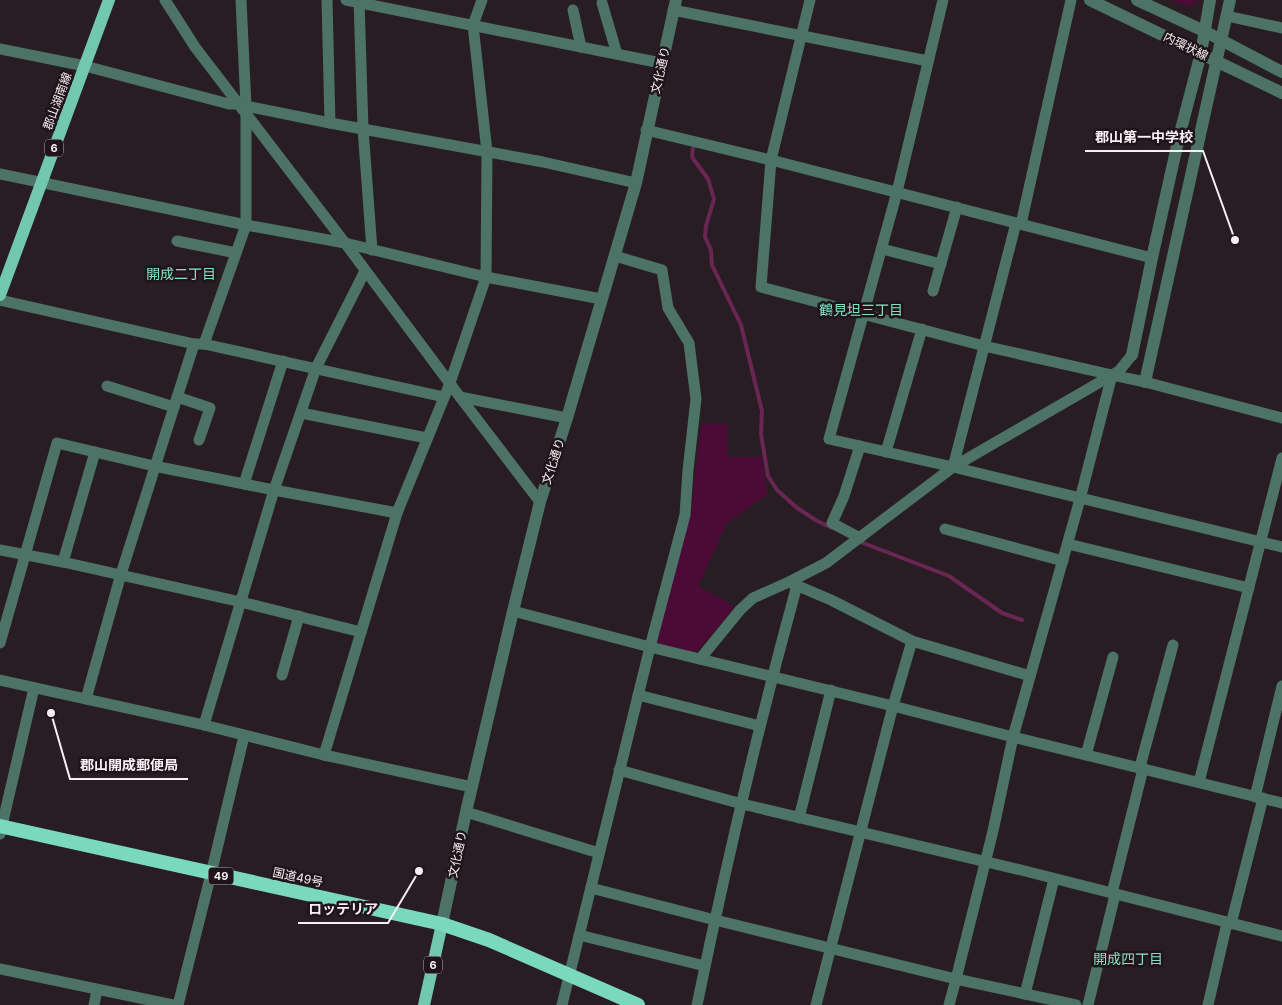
<svg xmlns="http://www.w3.org/2000/svg" width="1282" height="1005" font-family="Inter,'Noto Sans JP',sans-serif">
  <style>
    .green { fill: #4c0b37 }
    .lines { fill: none; stroke-linecap: round; stroke-linejoin: round }
    .stream { stroke: #6a2652; stroke-width: 4 }
    .minor { stroke: #4c7366; stroke-width: 11 }
    .tertiary { stroke: #4c7366; stroke-width: 12 }
    .primary { stroke: #72c8ac; stroke-width: 12 }
    .trunk { stroke: #79d9ba; stroke-width: 14 }
    .labels { text-anchor: middle; dominant-baseline: central; stroke-width: 5; stroke-linejoin: round; paint-order: stroke }
    .shield { fill: #1e1419; stroke: #b6adb2; stroke-width: 1 }
    .shield-label { font-size: 11px; font-weight: bold; fill: #f7eff3 }
    .street-label { font-size: 12px; fill: #f7eff3; stroke: #1e1419 }
    .neighbourhood-label { font-size: 14px; fill: #83e1c2; stroke: #1e1419 }
    .leader { fill: none; stroke: #f7eff3; stroke-width: 2 }
    .callout-dot { fill: #f7eff3; stroke: #1e1419; stroke-width: 2 }
    .callout-label { font-size: 14px; text-anchor: middle; font-weight: bold; fill: #f7eff3; stroke: #1e1419; stroke-width: 5; stroke-linejoin: round; paint-order: stroke }
  </style>
  <rect width="100%" height="100%" fill="#281d23"/>
  <g class="green">
    <path d="M1170 0H1199L1188 7Z"/>
    <path d="M701 424H728L727 457H761L768 494 727 523 698 586 735 607 698 651 691 652 656 643 691 510Z"/>
  </g>
  <g class="lines">
    <g class="stream">
      <path d="M693 148 692 157 708 179 714 199 706 226 705 237 711 250 712 265 741 325 762 411 761 434 768 476 777 490 796 507 817 521 832 528"/>
      <path d="M858 541 949 576 1002 613 1022 620"/>
    </g>
    <g class="minor">
      <path d="M165 0 195 47 345 243 460 397 567 418"/>
      <path d="M241 0 246 106"/>
      <path d="M327 0 330 123"/>
      <path d="M346 0 661 63"/>
      <path d="M359 0 363 129 372 250"/>
      <path d="M810 0 771 160 761 287 984 346 1112 375 1145 382 1282 418"/>
      <path d="M943 0 897 192 829 439 953 467 1282 547"/>
      <path d="M602 3 617 54"/>
      <path d="M573 10 581 47"/>
      <path d="M673 10 928 61"/>
      <path d="M1227 16 1282 28"/>
      <path d="M0 49 85 66 229 104H238"/>
      <path d="M242 109 246 106 330 123 543 162 636 183"/>
      <path d="M646 130 771 160 1152 258"/>
      <path d="M0 174 246 225 345 243 486 277 601 299"/>
      <path d="M1021 224 1071 0"/>
      <path d="M177 241 236 253"/>
      <path d="M882 249 941 264"/>
      <path d="M933 291 957 207"/>
      <path d="M0 300 194 344H204L444 397"/>
      <path d="M204 344 246 225V114"/>
      <path d="M107 386 174 407"/>
      <path d="M177 397 210 408 199 440"/>
      <path d="M460 397 540 502"/>
      <path d="M301 413 427 438"/>
      <path d="M860 446 844 496 832 523 860 538"/>
      <path d="M886 452 922 329"/>
      <path d="M953 467 1016 223"/>
      <path d="M244 484 283 361"/>
      <path d="M945 529 1063 561"/>
      <path d="M1068 544 1249 588"/>
      <path d="M0 550 63 562 241 602 361 632"/>
      <path d="M63 562 95 452"/>
      <path d="M791 583 831 600 912 641 1030 676"/>
      <path d="M513 611 650 647 893 706 1013 737 1282 803"/>
      <path d="M0 643 57 443 154 466 274 490 397 513"/>
      <path d="M700 659 740 610 753 598 789 582 826 563 953 467 1088 389 1112 375 1119 371 1132 355"/>
      <path d="M282 675 299 616"/>
      <path d="M0 680 204 725 324 755 472 787"/>
      <path d="M638 695 760 726"/>
      <path d="M86 699 121 574 194 344"/>
      <path d="M204 725 274 490 316 368 365 271"/>
      <path d="M324 755 397 513 450 383 486 277 487 152 473 25 482 0"/>
      <path d="M1086 755 1113 657"/>
      <path d="M619 770 742 804 1021 870 1282 936"/>
      <path d="M1199 782 1282 458"/>
      <path d="M1255 797 1282 686"/>
      <path d="M466 812 599 853"/>
      <path d="M799 818 831 690"/>
      <path d="M0 834 34 688"/>
      <path d="M591 888 715 920 956 979 949 1005"/>
      <path d="M1231 924 1263 798"/>
      <path d="M579 935 705 966"/>
      <path d="M0 969 173 1005"/>
      <path d="M1025 994 1054 879"/>
      <path d="M94 1005 97 990"/>
      <path d="M178 1005 211 874 244 736"/>
      <path d="M562 1005 650 647 685 515 688 470 696 399 689 343 668 308 662 270 615 256"/>
      <path d="M697 1005C726 864 759 724 797 585"/>
      <path d="M816 1005 893 706 912 641"/>
      <path d="M1076 1005 956 979 993 831 1013 737 1080 499 1112 375"/>
      <path d="M1088 1005 1114 899 1113 889 1143 769 1141 763 1173 645"/>
      <path d="M1208 1005 1227 923"/>
    </g>
    <g class="tertiary">
      <path d="M1090 0 1282 93"/>
      <path d="M1137 0 1204 31 1282 72"/>
      <path d="M1132 355 1152 258 1179 137 1201 53 1210 0"/>
      <path d="M1145 382C1173 254 1202 127 1230 0"/>
      <path d="M442 924 466 812 513 611 540 502 567 418 636 183 676 0"/>
    </g>
    <g class="primary">
      <path d="M0 295 109 0"/>
      <path d="M424 1005 442 924"/>
    </g>
    <path class="trunk" d="M0 826 442 924 489 940 638 1005"/>
  </g>
  <g class="labels">
    <g class="shield">
      <rect x="45" y="139.5" width="18" height="17" rx="4"/>
      <rect x="208.5" y="867.5" width="25" height="17" rx="4"/>
      <rect x="424" y="956.5" width="18" height="17" rx="4"/>
    </g>
    <g class="shield-label">
      <text x="54" y="148">6</text>
      <text x="221" y="876">49</text>
      <text x="433" y="965">6</text>
    </g>
    <g class="street-label">
      <text transform="translate(1186 46) rotate(26)">内環状線</text>
      <text transform="translate(660 70) rotate(-77)">文化通り</text>
      <text transform="translate(57 101) rotate(-70)">郡山湖南線</text>
      <text transform="translate(553 461) rotate(-72)">文化通り</text>
      <text transform="translate(457 854) rotate(-78)">文化通り</text>
      <text transform="translate(298 877) rotate(12)">国道49号</text>
    </g>
    <g class="neighbourhood-label">
      <text x="181" y="273">開成二丁目</text>
      <text x="861" y="309">鶴見坦三丁目</text>
      <text x="1128" y="958">開成四丁目</text>
    </g>
  </g>
  <path class="leader" d="M1235 240L1203 151H1085M51 713L70 779H188M419 871L388 923H298"/>
  <g class="callout-dot">
    <circle cx="1235" cy="240" r="5"/>
    <circle cx="51" cy="713" r="5"/>
    <circle cx="419" cy="871" r="5"/>
  </g>
  <g class="callout-label">
    <text x="1144" y="142">郡山第一中学校</text>
    <text x="129" y="770">郡山開成郵便局</text>
    <text x="343" y="914">ロッテリア</text>
  </g>
</svg>
